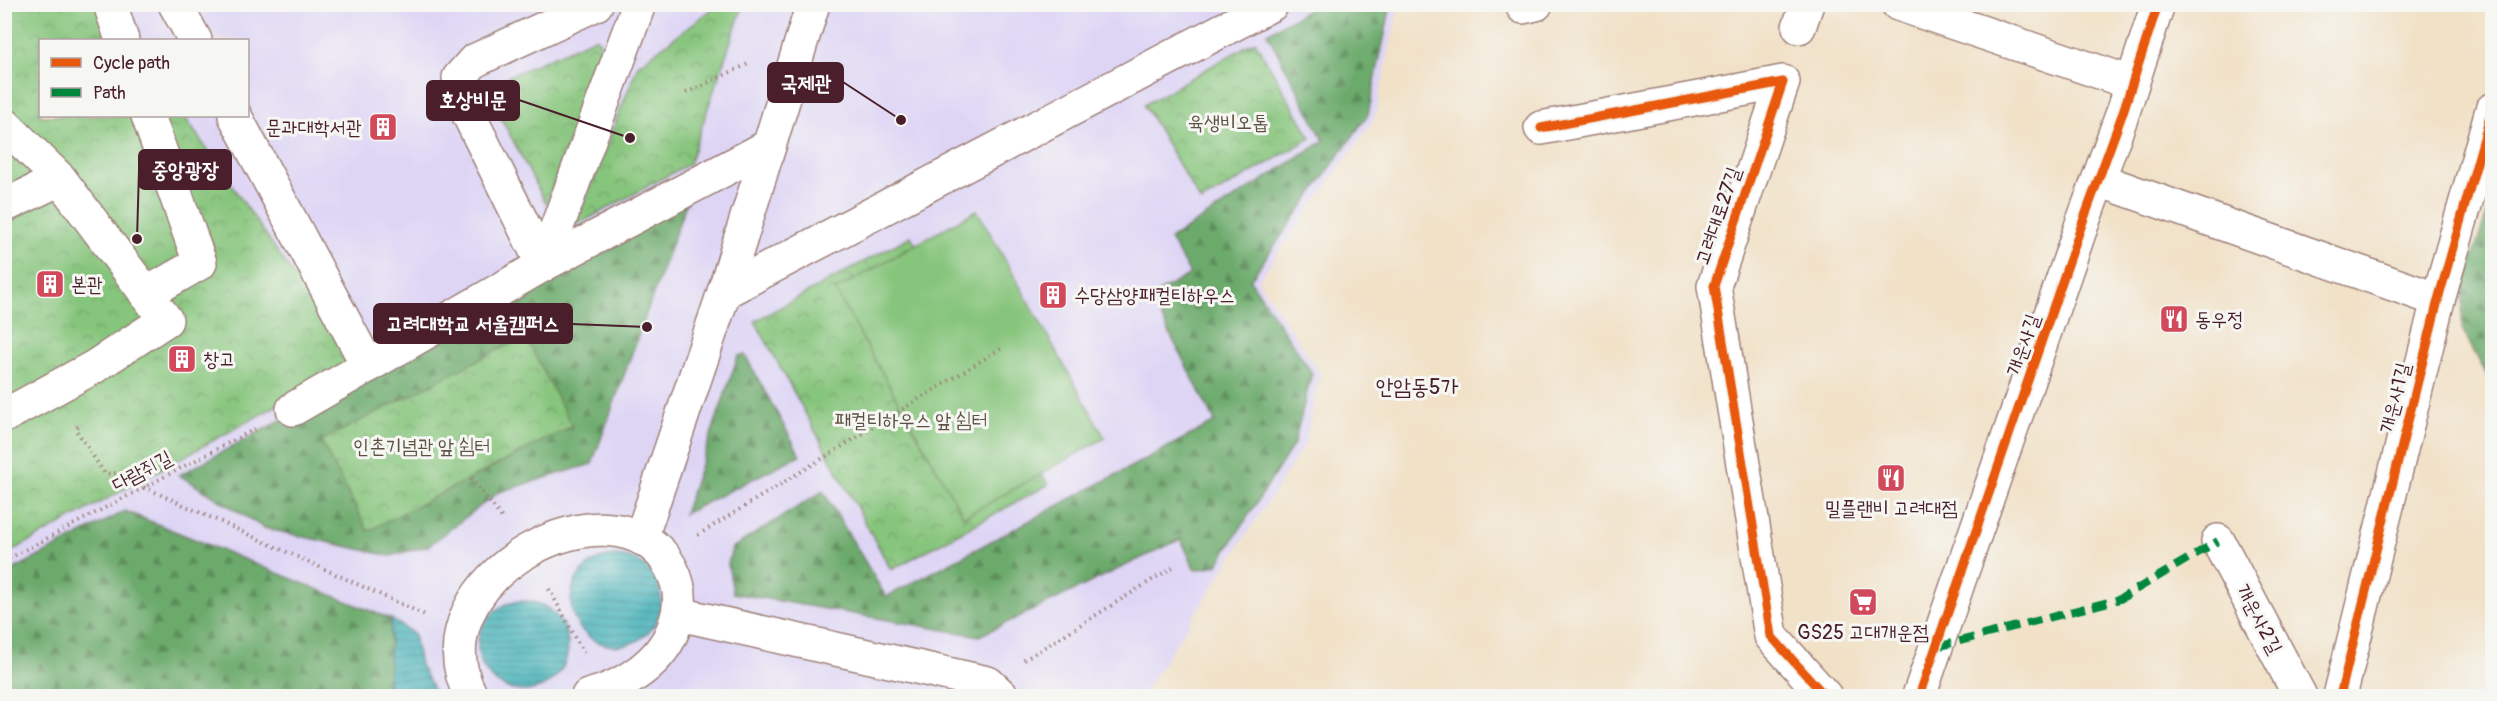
<svg xmlns="http://www.w3.org/2000/svg" width="2497" height="701" font-family="Pangolin,'Poor Story',sans-serif">
  <style>
    .built { fill: #ded5f5; fill-rule: evenodd }
    .forest { fill: url(#forest-firs); stroke: #5b644c; stroke-width: 1.5 }
    .park { fill: url(#park-crowns); stroke: #687254; stroke-width: 1.5 }
    .pitch { fill: #86c57c; stroke: #687254; stroke-width: 1.5 }
    .water { fill: url(#water-rules); stroke: #456872; stroke-width: 1.5 }
    .lines { fill: none; stroke-linecap: round; stroke-linejoin: round }
    .minor-casing { stroke: #9e8079; stroke-width: 36 }
    .path { stroke: #9e8079; stroke-width: 4; stroke-dasharray: 1.5 4.5; stroke-linecap: butt }
    .minor { stroke: #fff; stroke-width: 33 }
    .quiet { stroke: #00873e; stroke-width: 8; stroke-dasharray: 15 8; stroke-linecap: butt }
    .cycleway-casing { stroke: #f6f6f2; stroke-width: 13 }
    .cycleway { stroke: #e8590c; stroke-width: 9 }
    .labels { text-anchor: middle; dominant-baseline: central; stroke-width: 6; stroke-linejoin: round; paint-order: stroke }
    .park-label { font-size: 20px; fill: #5c5143; stroke: #f6f6f2 }
    .poi-label { font-size: 20px; fill: #4a1f2b; stroke: #f6f6f2; text-anchor: start }
    .street-label { font-size: 20px; fill: #4a1f2b; stroke: #f6f6f2 }
    .quarter-label { font-size: 22px; fill: #4a1f2b; stroke: #f6f6f2 }
    .leader { fill: none; stroke: #4a1f2b; stroke-width: 2 }
    .callout-dot { fill: #4a1f2b; stroke: #f6f6f2; stroke-width: 2 }
    .callout { fill: #4a1f2b; stroke: #4a1f2b; stroke-width: 2 }
    .callout-label { font-size: 21px; text-anchor: middle; font-weight: bold; fill: #fff }
  </style>
  <defs>
    <pattern id="forest-firs" width="22" height="20" patternUnits="userSpaceOnUse" patternTransform="scale(1.5)"><rect width="22" height="20" fill="#6caa6c"/><path d="M5 1l3.5 6h-7zM16 11l3.5 6h-7z" fill="#5b8a59"/></pattern>
    <pattern id="park-crowns" width="20" height="18" patternUnits="userSpaceOnUse" patternTransform="scale(1.5)"><rect width="20" height="18" fill="#86c57c"/><path d="M2 6a3 3 0 1 1 6 0M12 15a3 3 0 1 1 6 0" fill="none" stroke="#709f66"/></pattern>
    <pattern id="water-rules" width="6" height="5" patternUnits="userSpaceOnUse" patternTransform="scale(1.5)"><rect width="6" height="5" fill="#40b0b8"/><path d="M0 2.5h6" fill="none" stroke="#388f96"/></pattern>
  </defs>
  <rect width="100%" height="100%" fill="#f6f6f2"/>
  <filter id="ink" filterUnits="userSpaceOnUse"><feTurbulence type="fractalNoise" baseFrequency=".0167" numOctaves="2"/><feDisplacementMap in="SourceGraphic" scale="12" xChannelSelector="R" yChannelSelector="G"/><feConvolveMatrix kernelMatrix="1 2 1 2 8 2 1 2 1" color-interpolation-filters="sRGB"/></filter>
  <filter id="wash" filterUnits="userSpaceOnUse"><feTurbulence type="fractalNoise" baseFrequency=".008" numOctaves="4" result="noise"/><feDisplacementMap in="SourceGraphic" scale="24" xChannelSelector="R" yChannelSelector="G"/><feGaussianBlur stdDeviation="1.35" result="paint"/><feColorMatrix in="noise" values="0 0 0 0 0 0 0 0 0 0 0 0 0 0 0 0 0 1.4 0 .05"/><feComposite in="paint" operator="in"/></filter>
  <g filter="url(#wash)">
    <rect width="100%" height="100%" fill="#f1e1c7"/>
    <path class="built" d="M4 5H1399L1375 118 1258 281 1320 373 1305 444 1142 696H5ZM40 40H248V116H40Z"/>
    <g class="forest">
      <path d="M1317 5H1391L1368 115 1250 280 1312 373 1294 444 1217 565 1195 570 1181 539 979 636 733 593 728 564 732 548 823 491 886 597 1215 422 1151 297 1190 274 1170 239 1324 141 1267 33Z"/>
      <path d="M2492 197V385L2462 329 2463 288Z"/>
      <path d="M687 201 592 464 499 492 428 546 390 556 264 528 179 475Z"/>
      <path d="M745 355 800 455 684 514 738 356Z"/>
      <path d="M125 511 391 619 388 696H5V574Z"/>
    </g>
    <g class="park">
      <path d="M719 4 743 5 689 164 575 226 638 65Z"/>
      <path d="M5 5H111L134 40H40V116H184L354 363 5 555Z"/>
      <path d="M597 37 602 49 546 204 485 87Z"/>
      <path d="M1255 41 1311 138 1201 202 1144 105Z"/>
      <path d="M911 236 1048 485 891 570 755 321Z"/>
      <path d="M525 336 572 426 368 531 321 441Z"/>
    </g>
    <path class="pitch" d="M977 210 1105 438 964 517 835 290Z"/>
    <g class="water">
      <circle cx="616" cy="601" r="45"/>
      <circle cx="523" cy="646" r="45"/>
      <path d="M391 619 414 634 420 665 437 696H388Z"/>
    </g>
  </g>
  <g filter="url(#ink)">
    <g class="lines">
      <g class="minor-casing">
        <g id="minor">
          <path d="M110 4 122 40"/>
          <path d="M175 4 195 40"/>
          <path d="M1898 4 2132 83"/>
          <path d="M1523 7 1536 4"/>
          <path d="M1799 27 1807 4"/>
          <path d="M235 116 368 366"/>
          <path d="M4 124 60 179 166 320 94 367 4 416"/>
          <path d="M1541 128 1783 82 1714 286 1771 636 1825 696"/>
          <path d="M2099 180 2438 300"/>
          <path d="M4 206 60 179"/>
          <path d="M543 265 463 103 459 78 474 61 596 4"/>
          <path d="M543 265 639 4"/>
          <path d="M724 292 1272 4"/>
          <path d="M146 294 200 263 148 116"/>
          <path d="M293 409 543 265 769 146"/>
          <path d="M641 538 724 292 813 4"/>
          <path d="M2218 541 2300 696"/>
          <path d="M679 614 988 683 1002 696"/>
          <path d="M471 696C408 578 619 469 671 568 681 587 682 604 675 624 664 661 624 687 588 696"/>
          <path d="M1919 696 2082 224 2122 115 2158 4"/>
          <path d="M2340 696 2438 300 2492 110"/>
        </g>
      </g>
      <g class="path">
        <path d="M686 93 748 64"/>
        <path d="M78 426 76 430 105 474 173 469"/>
        <path d="M471 478 502 518"/>
        <path d="M144 487 425 615"/>
        <path d="M698 535 1002 348"/>
        <path d="M4 561 255 429"/>
        <path d="M549 589 584 653"/>
        <path d="M1024 660 1173 567"/>
      </g>
      <use href="#minor" class="minor"/>
      <path class="quiet" d="M1937 647 2120 599 2218 541"/>
      <g class="cycleway-casing">
        <g id="cycleway">
          <path d="M1541 128 1783 82 1714 286 1771 636 1825 696"/>
          <path d="M1919 696 2082 224 2122 115 2158 4"/>
          <path d="M2340 696 2438 300 2492 110"/>
        </g>
      </g>
      <use href="#cycleway" class="cycleway"/>
    </g>
  </g>
  <defs>
    <g id="building-square" transform="scale(1.5)"><rect x="-9" y="-9" width="18" height="18" rx="4" fill="#d1495b" stroke="#f6f6f2"/><path d="M-4-6H4V6H1V3H-1V6H-4ZM-2.5-4.3h1.7v1.8h-1.7ZM.8-4.3h1.7v1.8H.8ZM-2.5-1h1.7V.8h-1.7ZM.8-1h1.7V.8H.8Z" fill="#fff"/></g>
    <g id="restaurant-square" transform="scale(1.5)"><rect x="-9" y="-9" width="18" height="18" rx="4" fill="#d1495b" stroke="#f6f6f2"/><path d="M-5-6h1v4h1v-4h1v4h1v-4h1v5L-1.5 .5V6h-2V.5L-5-1ZM5-6V6H3V1.5H1.5Q1.5-4 5-6Z" fill="#fff"/></g>
    <g id="supermarket-square" transform="scale(1.5)"><rect x="-9" y="-9" width="18" height="18" rx="4" fill="#d1495b" stroke="#f6f6f2"/><path d="M-6-5.5h2.5l.6 2H6L4.5 2H-2.5L-4.4-4H-6ZM-1.5 3.2a1.3 1.3 0 1 0 .1 0ZM3 3.2a1.3 1.3 0 1 0 .1 0Z" fill="#fff"/></g>
  </defs>
  <g fill-rule="evenodd">
    <use href="#building-square" x="383" y="127"/>
    <use href="#building-square" x="50" y="284"/>
    <use href="#building-square" x="1053" y="295"/>
    <use href="#restaurant-square" x="2174" y="319"/>
    <use href="#building-square" x="182" y="359"/>
    <use href="#restaurant-square" x="1891" y="478"/>
    <use href="#supermarket-square" x="1863" y="602"/>
  </g>
  <g class="labels">
    <g class="park-label">
      <text x="1228" y="122">육생비오톱</text>
      <text x="911" y="420">패컬티하우스 앞 쉼터</text>
      <text x="422" y="446">인촌기념관 앞 쉼터</text>
    </g>
    <g class="poi-label">
      <text x="362" y="127" text-anchor="end">문과대학서관</text>
      <text x="71" y="284">본관</text>
      <text x="1074" y="295">수당삼양패컬티하우스</text>
      <text x="2195" y="319">동우정</text>
      <text x="203" y="359">창고</text>
      <text x="1891" y="508" text-anchor="middle">밀플랜비 고려대점</text>
      <text x="1863" y="632" text-anchor="middle">GS25 고대개운점</text>
    </g>
    <g class="street-label">
      <text transform="translate(1718 216) rotate(-71)">고려대로27길</text>
      <text transform="translate(2023 345) rotate(-71)">개운사길</text>
      <text transform="translate(2395 398) rotate(-76)">개운사1길</text>
      <text transform="translate(142 471) rotate(-28)">다람쥐길</text>
      <text transform="translate(2259 619) rotate(62)">개운사2길</text>
    </g>
    <g class="quarter-label">
      <text x="1417" y="387">안암동5가</text>
    </g>
  </g>
  <path class="leader" d="M901 120L843 82M630 138L519 100M137 239L139 170M647 327L572 324"/>
  <g class="callout-dot">
    <circle cx="901" cy="120" r="6"/>
    <circle cx="630" cy="138" r="6"/>
    <circle cx="137" cy="239" r="6"/>
    <circle cx="647" cy="327" r="6"/>
  </g>
  <g class="callout">
    <rect x="768" y="63" width="75" height="39" rx="6"/>
    <rect x="427" y="81" width="92" height="39" rx="6"/>
    <rect x="139" y="150" width="92" height="39" rx="6"/>
    <rect x="374" y="304" width="198" height="39" rx="6"/>
  </g>
  <g class="callout-label">
    <text x="806" y="90">국제관</text>
    <text x="473" y="107">호상비문</text>
    <text x="185" y="177">중앙광장</text>
    <text x="473" y="331">고려대학교 서울캠퍼스</text>
  </g>
  <rect width="2497" height="701" fill="none" stroke="#f6f6f2" stroke-width="24"/>
  <rect x="39" y="39" width="210" height="78" fill="#f6f6f2" stroke="#b1a0a2" stroke-width="1.5"/>
  <rect x="51" y="58" width="30" height="9" fill="#e8590c" stroke="#b1a0a2" stroke-width="1.5"/>
  <text x="93" y="69" font-size="18" fill="#4a1f2b">Cycle path</text>
  <rect x="51" y="88" width="30" height="9" fill="#00873e" stroke="#b1a0a2" stroke-width="1.5"/>
  <text x="93" y="99" font-size="18" fill="#4a1f2b">Path</text>
</svg>
